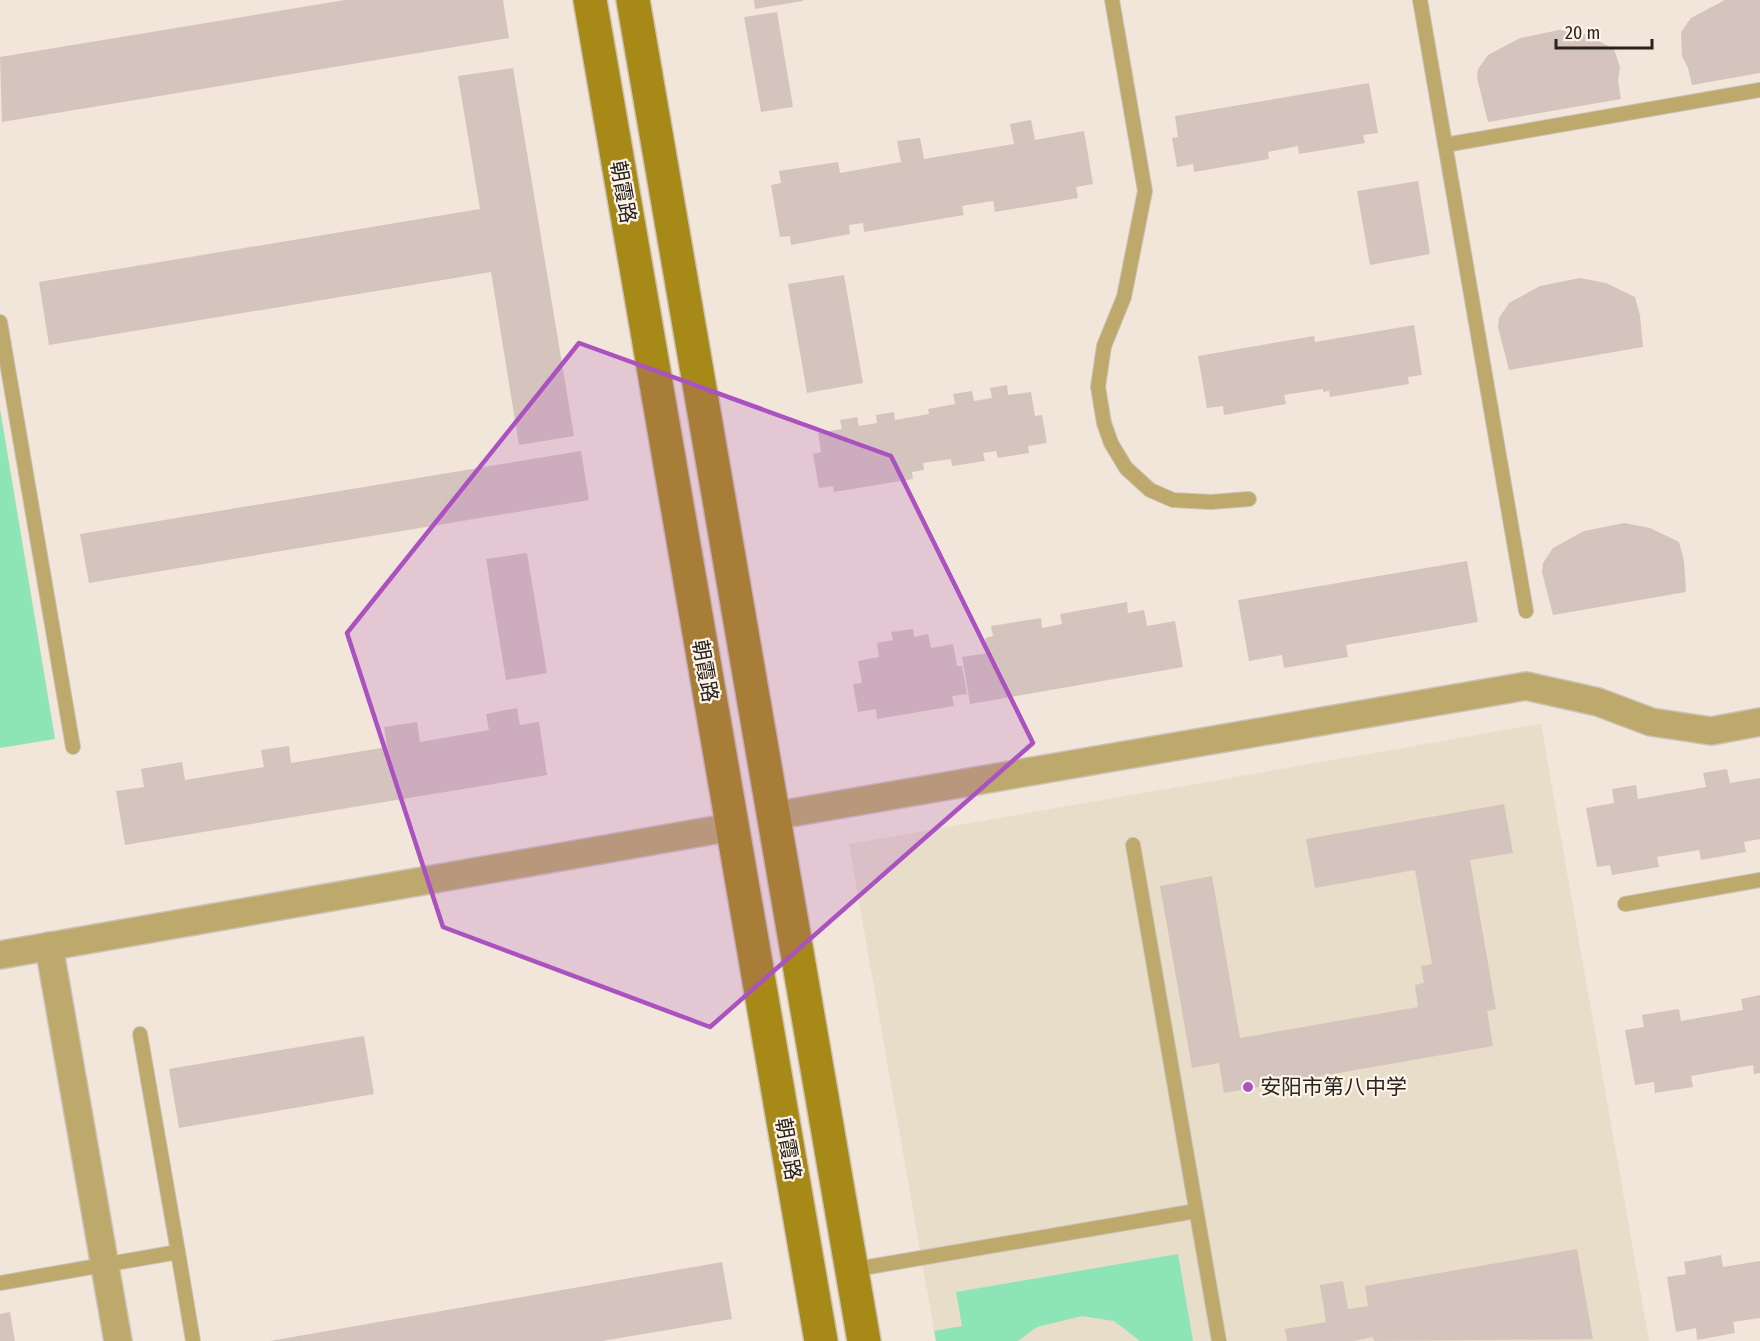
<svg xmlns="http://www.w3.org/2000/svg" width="1760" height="1341" font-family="'Fira Sans Condensed','Noto Sans SC',sans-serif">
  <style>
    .education { fill: #e7ddc8 }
    .green { fill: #8ce4b7 }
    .building { fill: #d5c4bd }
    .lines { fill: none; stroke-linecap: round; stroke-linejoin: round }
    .lane-casing { stroke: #cec2b8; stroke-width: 16 }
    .street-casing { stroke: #cec2b8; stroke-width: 30 }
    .secondary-casing { stroke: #cec2b8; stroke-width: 36 }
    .lane { stroke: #bda96c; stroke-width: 14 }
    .street { stroke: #bda96c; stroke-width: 27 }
    .secondary { stroke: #a78917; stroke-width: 33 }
    .marked { fill: #aa52c0; fill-opacity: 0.2; stroke: #aa52c0; stroke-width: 4.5; stroke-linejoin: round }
    .poi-dot { fill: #aa52c0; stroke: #fdf3e9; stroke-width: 2 }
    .labels { text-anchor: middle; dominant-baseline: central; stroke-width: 4.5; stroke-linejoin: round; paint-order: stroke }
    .street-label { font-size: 21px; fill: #29241f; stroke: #fdf3e9 }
    .poi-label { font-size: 21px; fill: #29241f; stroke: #fdf3e9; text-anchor: start }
  </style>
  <rect width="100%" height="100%" fill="#f2e5d9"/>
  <path class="education" d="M1541 724 1649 1341H936L849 844Z"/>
  <g class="green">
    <path d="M0 409 55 739 0 748Z"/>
    <path d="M1178 1254 1193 1341H1140L1114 1321 1082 1316 1037 1327 1018 1341H936L934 1331 962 1326 956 1292Z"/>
  </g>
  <g class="building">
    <path d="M345 0H503L509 38 2 122 0 57Z"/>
    <path d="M754 0H803V1L755 9Z"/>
    <path d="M1725 0H1760V73L1692 85 1688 68 1682 56 1681 32 1691 18Z"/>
    <path d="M777 12 793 107 761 112 744 17Z"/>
    <path d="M1559 30 1585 34 1614 49 1620 67 1618 81 1621 99 1488 122 1477 78 1478 69 1488 55 1520 38Z"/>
    <path d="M513 68 574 436 519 445 491 272 49 345 39 282 480 209 458 76Z"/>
    <path d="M1369 83 1378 133 1363 135 1365 143 1299 154 1298 146 1268 152 1269 159 1194 172 1193 164 1177 167 1172 138 1178 137 1175 116Z"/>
    <path d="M1031 120 1035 140 1084 131 1093 184 1076 187 1078 198 995 212 993 201 962 206 964 215 864 232 863 223 849 225 850 234 791 245 790 236 780 237 771 185 781 183 779 171 838 162 840 173 901 162 897 141 920 138 924 159 1014 144 1010 124Z"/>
    <path d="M1418 181 1430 254 1370 265 1357 191Z"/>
    <path d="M844 275 863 383 807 393 788 284Z"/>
    <path d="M1580 278 1606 283 1635 297 1640 316 1643 347 1509 370 1498 327 1499 318 1509 303 1540 286Z"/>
    <path d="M1414 325 1422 375 1408 377 1409 384 1330 397 1329 391 1323 392V389L1284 395 1286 404 1224 415 1223 406 1207 408 1198 356 1314 336 1315 342Z"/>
    <path d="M1007 385 1008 395 1031 392 1035 416 1042 415 1047 443 1028 446 1029 453 998 458 996 451 983 453 985 461 952 466 951 459 923 463 924 470 912 472 913 479 834 492 833 486 819 488 813 454 821 452 818 433 842 429 840 420 857 417 859 426 877 423 876 415 894 412 895 420 929 414 928 409 955 404 953 394 972 391 974 401 992 398 990 388Z"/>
    <path d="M581 451 589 500 89 583 80 534Z"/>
    <path d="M1624 523 1650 528 1679 542 1684 561 1686 592 1553 615 1542 572 1543 563 1553 548 1584 531Z"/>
    <path d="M527 553 547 673 506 680 486 559Z"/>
    <path d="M1467 561 1478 622 1346 645 1348 657 1284 668 1282 655 1249 661 1238 600Z"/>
    <path d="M1127 602 1128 613 1144 610 1147 626 1175 621 1183 667 970 704 962 657 988 653 985 638 993 636 991 626 1041 618 1042 628 1062 624 1060 614Z"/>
    <path d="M913 629 914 637 928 634 931 648 953 644 957 666H962L967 694 952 696 954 706 877 719 876 709 858 712 853 684 862 683 858 661 879 657 877 643 893 640 891 632Z"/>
    <path d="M517 708 520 725 539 722 547 775 125 845 116 791 144 787 141 769 182 762 185 780 264 767 261 750 289 746 291 763 387 747 384 727 417 722 420 742 489 730 486 714Z"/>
    <path d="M1727 769 1730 783 1760 778V839L1744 842 1746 852 1701 860 1699 850 1657 857 1659 867 1612 875 1610 865 1597 867 1586 808 1614 803 1612 789 1636 785 1638 799 1706 787 1703 773Z"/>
    <path d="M1504 804 1513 853 1470 860 1496 1009 1487 1011 1493 1046 1224 1093 1219 1063 1192 1068 1160 886 1212 876 1240 1038 1418 1007 1415 985 1424 983 1421 966 1432 964 1415 870 1315 888 1306 839Z"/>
    <path d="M1760 995V1073L1754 1074 1753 1065 1691 1076 1693 1087 1655 1093 1654 1082 1635 1085 1625 1030 1644 1027 1642 1015 1679 1009 1681 1021 1743 1010 1741 999Z"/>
    <path d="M364 1036 374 1094 179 1128 169 1069Z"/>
    <path d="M1577 1249 1593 1339 1374 1341 1373 1337 1353 1341H1287L1285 1329 1326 1322 1320 1285 1343 1281 1348 1309 1368 1306 1365 1286Z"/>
    <path d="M1721 1255 1723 1267 1760 1261V1318L1733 1322 1735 1333 1697 1340 1696 1328 1676 1332 1667 1277 1686 1274 1684 1262Z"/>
    <path d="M722 1262 732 1319 602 1341H270Z"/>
    <path d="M10 1312 15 1341H0V1314Z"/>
  </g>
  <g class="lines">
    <g class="lane-casing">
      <g id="lane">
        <path d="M1112 0 1145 191 1124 297 1104 346 1098 387 1104 423 1111 443 1126 468 1150 490 1173 500 1211 502 1249 499"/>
        <path d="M1420 0 1526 611"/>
        <path d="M1445 145 1760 90"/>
        <path d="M0 322 73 747"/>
        <path d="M1133 845 1219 1341"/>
        <path d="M1625 904 1760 880"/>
        <path d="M140 1034 178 1252"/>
        <path d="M851 1270 1196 1211"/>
        <path d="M0 1283 178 1252 193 1341"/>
      </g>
    </g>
    <g class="street-casing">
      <g id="street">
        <path d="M773 816 1526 686 1598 702 1651 722 1711 731 1760 722"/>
        <path d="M49 946 118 1341"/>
        <path d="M0 955 732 827"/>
      </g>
    </g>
    <g class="secondary-casing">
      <g id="secondary">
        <path d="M590 0 821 1341"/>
        <path d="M633 0 864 1341"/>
      </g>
    </g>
    <use href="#lane" class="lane"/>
    <use href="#street" class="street"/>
    <use href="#secondary" class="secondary"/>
  </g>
  <path class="marked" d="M579 343 891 456 1033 743 710 1027 443 927 347 633Z"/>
  <circle class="poi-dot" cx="1248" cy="1087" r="6"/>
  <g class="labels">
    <g class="street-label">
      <text transform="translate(623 192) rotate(80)">朝霞路</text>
      <text transform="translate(705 671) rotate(80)">朝霞路</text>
      <text transform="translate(788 1149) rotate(80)">朝霞路</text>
    </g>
    <g class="poi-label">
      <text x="1260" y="1087">安阳市第八中学</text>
    </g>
  </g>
  <path d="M1556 39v9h96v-9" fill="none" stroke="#29241f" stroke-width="3"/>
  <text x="1565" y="39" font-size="18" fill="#29241f" stroke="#fdf3e9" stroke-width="4.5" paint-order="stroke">20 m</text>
</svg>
